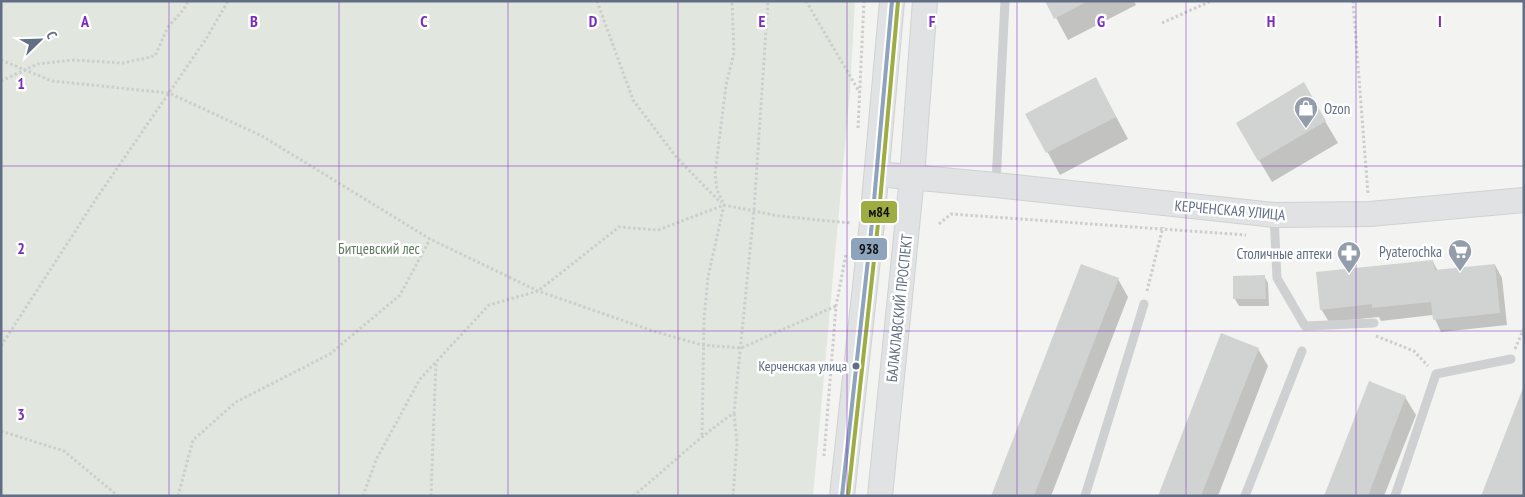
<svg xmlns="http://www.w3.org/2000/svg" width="1525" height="497" font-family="'PT Sans Narrow',sans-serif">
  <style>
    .green { fill: #e1e7df }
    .shadow { fill: #0003 }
    .building { fill: #d1d2d2 }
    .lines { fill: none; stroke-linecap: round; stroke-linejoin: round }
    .secondary-casing { stroke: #cfd2d3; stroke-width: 26 }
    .path { stroke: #cdcdcd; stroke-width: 3; stroke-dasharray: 2.5 2.5; stroke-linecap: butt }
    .lane { stroke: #cfd0d1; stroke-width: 9 }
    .secondary { stroke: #e1e2e3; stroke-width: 24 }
    .bus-1-casing { stroke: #fff; stroke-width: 8 }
    .bus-2-casing { stroke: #fff; stroke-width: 8 }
    .bus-1 { stroke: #8da4bc; stroke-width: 4 }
    .bus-2 { stroke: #9ead42; stroke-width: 4 }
    .grid { fill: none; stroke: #7b2cbf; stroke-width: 1; stroke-opacity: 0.55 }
    .bus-dot { fill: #616e85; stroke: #fff; stroke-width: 2 }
    .labels { text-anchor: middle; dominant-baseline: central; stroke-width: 5; stroke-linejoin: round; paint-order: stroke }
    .bus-label { font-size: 14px; fill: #616e85; stroke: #fff; text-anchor: end }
    .poi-label { font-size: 15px; fill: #616e85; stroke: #fff; text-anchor: end }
    .street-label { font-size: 15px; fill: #616e85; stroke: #fff }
    .park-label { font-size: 15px; fill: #617b60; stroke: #fff }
    .grid-label { font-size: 16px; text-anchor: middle; font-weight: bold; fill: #7b2cbf; stroke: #fff; stroke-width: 5; stroke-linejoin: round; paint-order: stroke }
    .line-badge { stroke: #fff; stroke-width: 2 }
    .pale-badge-label { font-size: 14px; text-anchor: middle; font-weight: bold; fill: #111 }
  </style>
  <rect width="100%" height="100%" fill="#f3f4f1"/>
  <path class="green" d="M1 1H855L850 91 813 496H1Z"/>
  <g class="shadow">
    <path d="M1047 1H1134L1136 5 1068 40Z"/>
    <path d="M1096 79 1128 139 1060 175 1027 114Z"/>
    <path d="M1303 84 1338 143 1272 182 1237 123Z"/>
    <path d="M1433 262 1438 271 1495 265 1502 278 1507 325 1441 332 1433 315 1381 321 1379 317 1329 322 1321 309Z"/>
    <path d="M1264 276 1268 283 1269 306H1239L1235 299Z"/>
    <path d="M1118 279 1128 297 1051 496H992Z"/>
    <path d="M1258 349 1268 366 1218 496H1159Z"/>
    <path d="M1524 389V496H1482Z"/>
    <path d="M1405 397 1416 415 1384 496H1326Z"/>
  </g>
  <g class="building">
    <path d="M1045 1H1088L1054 19Z"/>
    <path d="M1096 77 1116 117 1046 153 1025 114Z"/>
    <path d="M1304 82 1326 121 1258 161 1236 123Z"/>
    <path d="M1433 260 1435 270 1495 264 1500 313 1433 320 1431 302 1372 308V304L1320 310 1316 272Z"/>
    <path d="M1081 264 1119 278 1034 496H991Z"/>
    <path d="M1265 275 1266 299H1233V276Z"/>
    <path d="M1221 333 1259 348 1201 496H1158Z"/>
    <path d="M1369 381 1406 396 1368 496H1324Z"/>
    <path d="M1523 388 1524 496H1481Z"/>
  </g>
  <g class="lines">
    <g class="secondary-casing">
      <g id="secondary">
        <path d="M877 174 996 185 1274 215 1370 214 1524 200"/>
        <path d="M842 496 872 223 892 1"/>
        <path d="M880 496 912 177 925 1"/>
      </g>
    </g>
    <g class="path">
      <path d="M597 1 633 100 677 158 721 203"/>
      <path d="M806 1 860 93"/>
      <path d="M1353 1 1368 194"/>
      <path d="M1162 23 1211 1"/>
      <path d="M1 60 52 81 169 93 262 136 430 239 538 291 653 331 702 345 741 348 836 306"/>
      <path d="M1 81 38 64 72 60 123 63 155 56 168 27 184 9 188 1"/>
      <path d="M858 128 864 1"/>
      <path d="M939 224 951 214 1246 235"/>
      <path d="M1147 291 1163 227"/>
      <path d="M1376 336 1414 351 1428 366"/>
      <path d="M1 346 96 199 206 39 228 1"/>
      <path d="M1515 349 1524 328"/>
      <path d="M1 431 64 451 118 496"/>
      <path d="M702 435 704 320 708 277 724 205 717 190 715 174 726 85 734 53 732 1"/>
      <path d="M824 456 836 306 846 254"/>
      <path d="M178 496 193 440 236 402 330 354 400 295 430 239"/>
      <path d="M363 496 376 460 420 379 489 305 538 291 619 227 658 230 724 205 779 216 851 223"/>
      <path d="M431 496 436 361"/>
      <path d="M633 496C668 468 697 438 734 413L754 210 768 1"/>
      <path d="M733 496 737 443 734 413"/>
    </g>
    <g class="lane">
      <path d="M996 183 1005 1"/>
      <path d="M1274 215 1277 278 1305 326 1374 323"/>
      <path d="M1085 496 1144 304"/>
      <path d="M1245 496 1302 351"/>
      <path d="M1395 496 1436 374 1511 359"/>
    </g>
    <use href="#secondary" class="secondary"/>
    <g class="bus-1-casing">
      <path id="bus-1" d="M842 496 872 223 892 1"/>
    </g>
    <g class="bus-2-casing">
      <path id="bus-2" d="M848 496 878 224 898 2"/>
    </g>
    <use href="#bus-1" class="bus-1"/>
    <use href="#bus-2" class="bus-2"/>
  </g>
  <path class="grid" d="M169 1V496M339 1V496M508 1V496M678 1V496M847 1V496M1017 1V496M1186 1V496M1356 1V496M1 166H1524M1 331H1524"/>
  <defs>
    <g id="shop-pin" transform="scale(1.25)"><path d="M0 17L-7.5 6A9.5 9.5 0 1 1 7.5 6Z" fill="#949dab" stroke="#fff"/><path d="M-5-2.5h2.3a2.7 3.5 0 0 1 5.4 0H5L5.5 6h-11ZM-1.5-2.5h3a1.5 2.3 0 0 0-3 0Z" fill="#fff"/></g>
    <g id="supermarket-pin" transform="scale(1.25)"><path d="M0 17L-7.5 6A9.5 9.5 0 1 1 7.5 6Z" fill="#949dab" stroke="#fff"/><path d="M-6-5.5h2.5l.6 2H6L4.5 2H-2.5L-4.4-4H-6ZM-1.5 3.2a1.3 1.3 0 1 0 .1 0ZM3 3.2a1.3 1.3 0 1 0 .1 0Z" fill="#fff"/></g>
    <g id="pharmacy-pin" transform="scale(1.25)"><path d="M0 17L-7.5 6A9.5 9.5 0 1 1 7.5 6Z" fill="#949dab" stroke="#fff"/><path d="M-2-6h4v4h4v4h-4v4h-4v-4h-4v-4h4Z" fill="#fff"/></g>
  </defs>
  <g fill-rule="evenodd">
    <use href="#shop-pin" x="1306" y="108"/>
    <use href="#supermarket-pin" x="1460" y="251"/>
    <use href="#pharmacy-pin" x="1349" y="253"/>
  </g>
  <circle class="bus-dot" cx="856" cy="366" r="4.5"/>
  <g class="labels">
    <g class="bus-label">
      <text x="847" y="366">Керченская улица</text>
    </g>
    <g class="poi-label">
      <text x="1324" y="108" text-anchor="start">Ozon</text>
      <text x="1442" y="251">Pyaterochka</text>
      <text x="1332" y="253">Столичные аптеки</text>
    </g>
    <g class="street-label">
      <text transform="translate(1230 210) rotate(5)">КЕРЧЕНСКАЯ УЛИЦА</text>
      <text transform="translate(899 308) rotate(-84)">БАЛАКЛАВСКИЙ ПРОСПЕКТ</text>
    </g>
    <g class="park-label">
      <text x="379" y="248">Битцевский лес</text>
    </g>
  </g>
  <g class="grid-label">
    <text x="85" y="27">A</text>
    <text x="254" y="27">B</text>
    <text x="424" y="27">C</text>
    <text x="593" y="27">D</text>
    <text x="762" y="27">E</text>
    <text x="932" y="27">F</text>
    <text x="1101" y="27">G</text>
    <text x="1271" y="27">H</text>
    <text x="1440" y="27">I</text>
    <text x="21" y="89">1</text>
    <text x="21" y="254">2</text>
    <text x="21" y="420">3</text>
  </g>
  <g class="line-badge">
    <rect x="860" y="200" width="38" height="24" rx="5" fill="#9ead42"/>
    <rect x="850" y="237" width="38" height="24" rx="5" fill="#8da4bc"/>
  </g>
  <g class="pale-badge-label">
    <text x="879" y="217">м84</text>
    <text x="869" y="254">938</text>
  </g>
  <rect width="1525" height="497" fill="none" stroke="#616e85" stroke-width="5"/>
  <g transform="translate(40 40) rotate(67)" stroke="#ffffff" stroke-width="4" paint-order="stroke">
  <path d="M0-4L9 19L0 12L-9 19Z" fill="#616e85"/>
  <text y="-8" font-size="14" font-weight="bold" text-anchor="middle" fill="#616e85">С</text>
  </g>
</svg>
